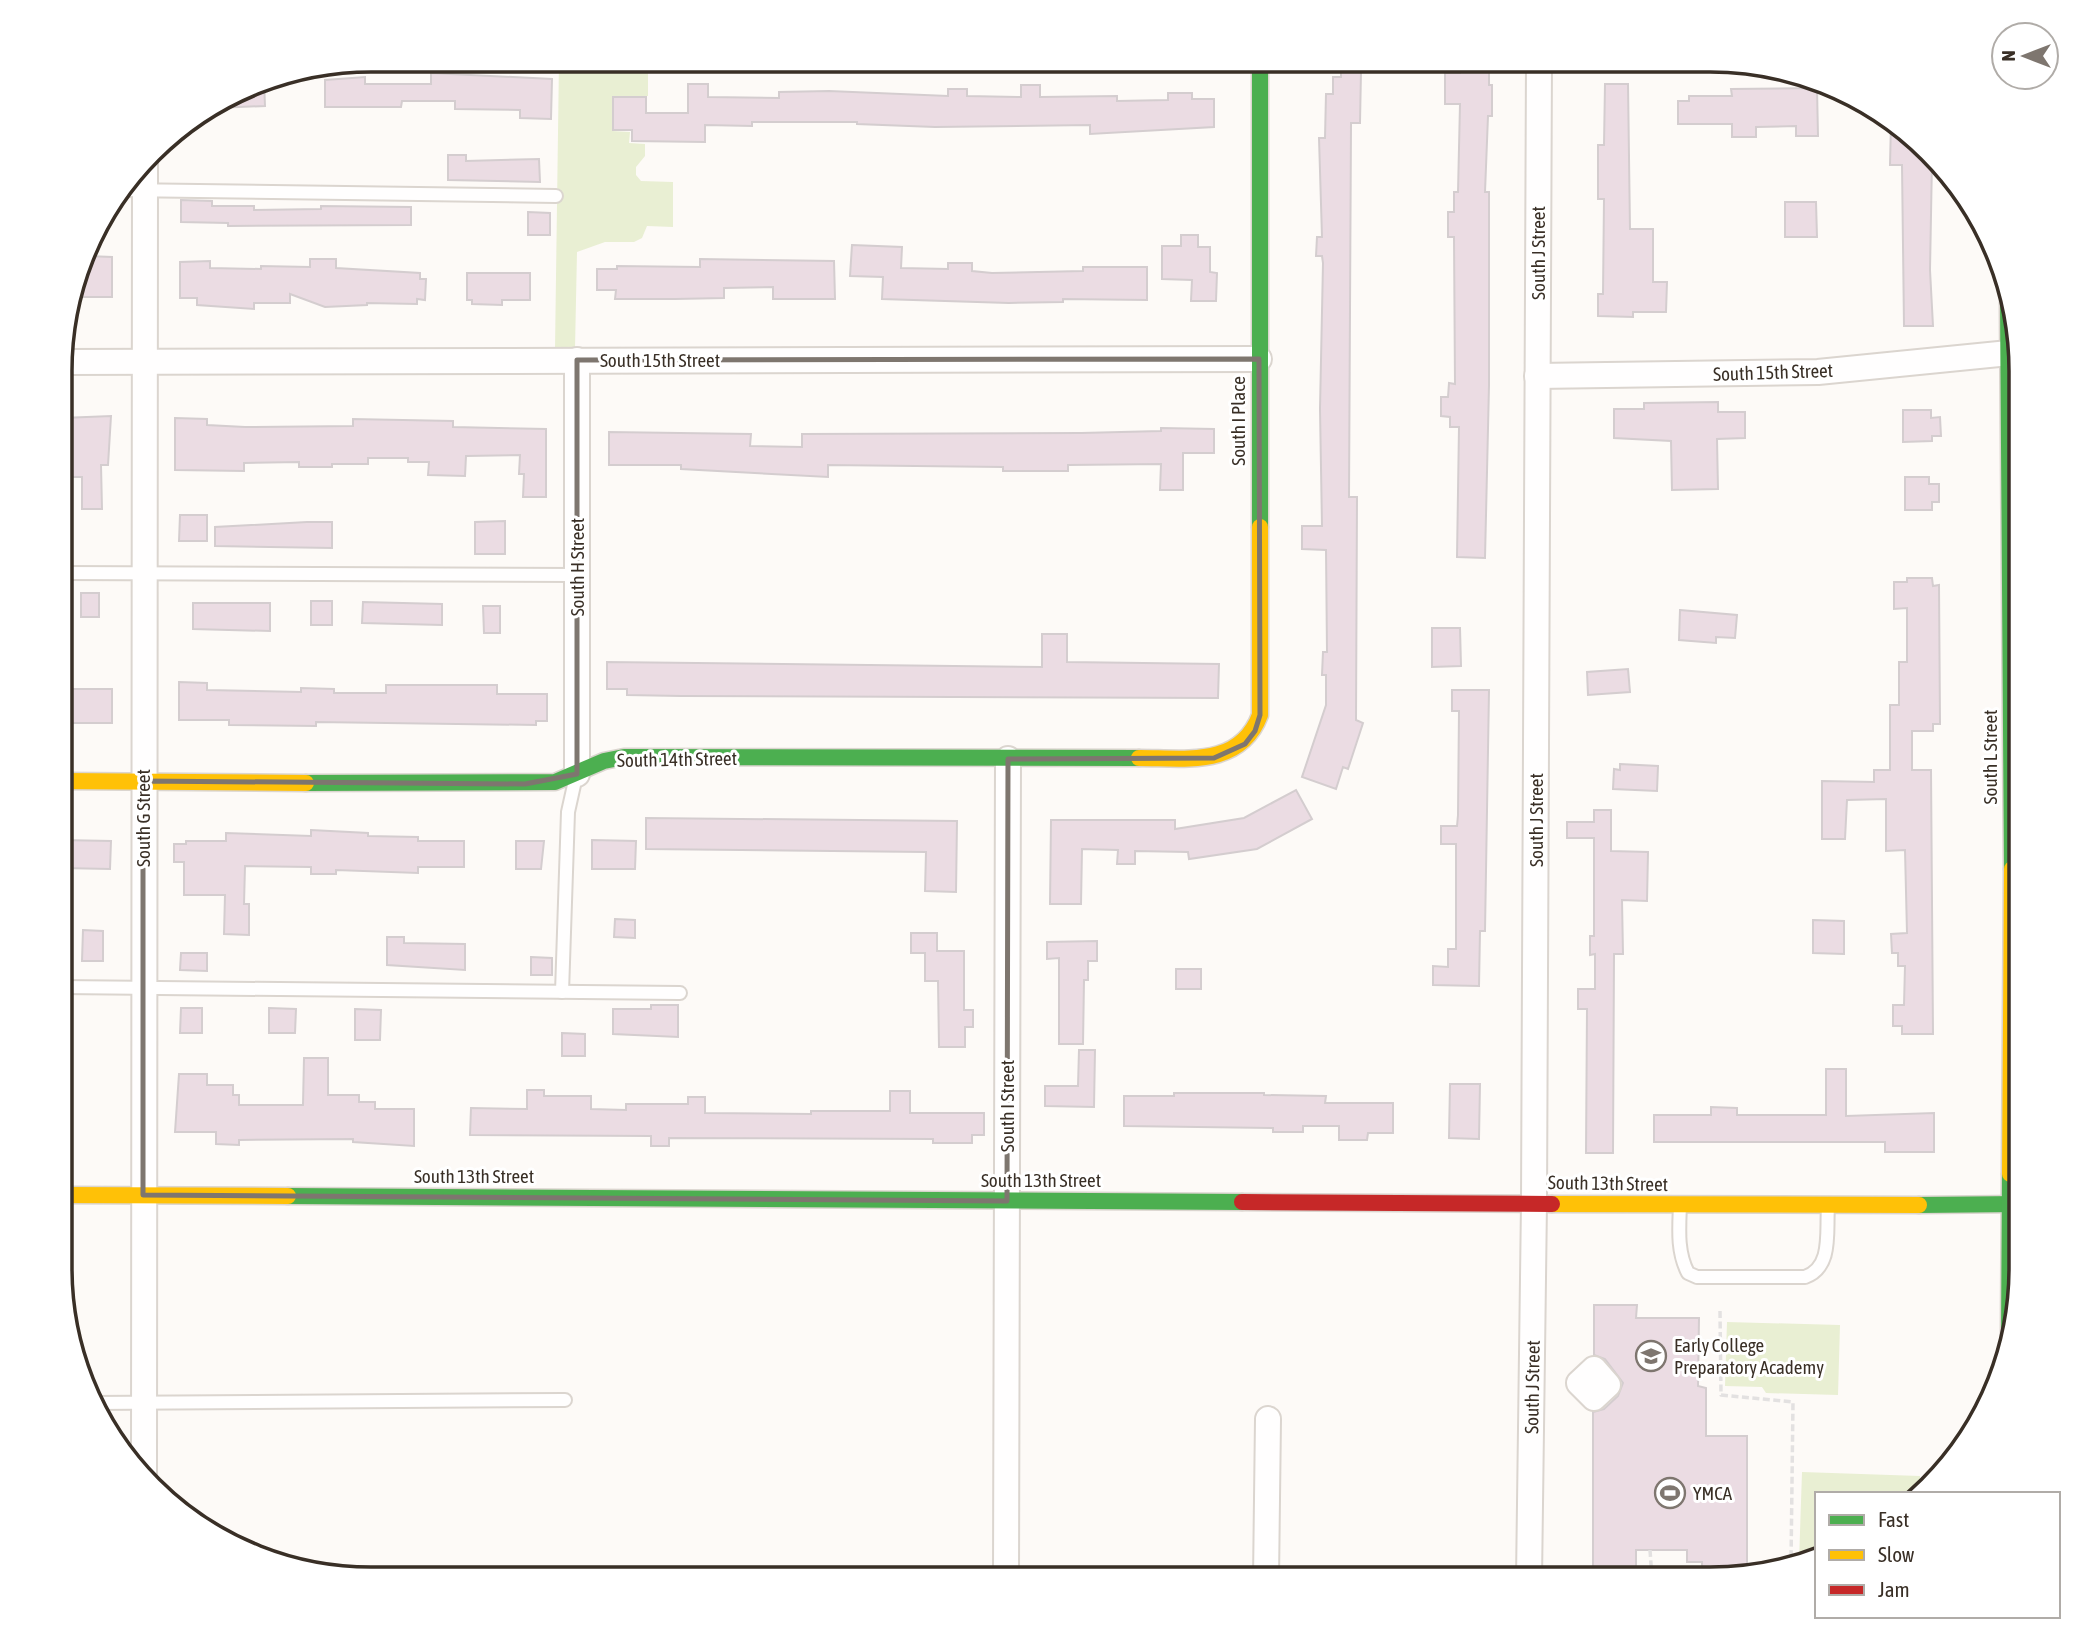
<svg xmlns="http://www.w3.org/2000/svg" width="2081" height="1639" font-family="'Asap Condensed',sans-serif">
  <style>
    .green { fill: #e9efd3 }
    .building { fill: #ebdce3; stroke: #d4cdcf; stroke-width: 2 }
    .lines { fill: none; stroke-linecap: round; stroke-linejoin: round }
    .lane-casing { stroke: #dbd5cf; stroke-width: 16 }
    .street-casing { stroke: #dbd5cf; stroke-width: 28 }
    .fast-casing { stroke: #dbd5cf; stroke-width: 19 }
    .slow-casing { stroke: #dbd5cf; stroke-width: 19 }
    .jam-casing { stroke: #dbd5cf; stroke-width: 19 }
    .path { stroke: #e3e1e1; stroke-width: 3.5; stroke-dasharray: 7 3.5; stroke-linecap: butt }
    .lane { stroke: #fffefe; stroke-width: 12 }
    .street { stroke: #fffefe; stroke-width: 24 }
    .fast { stroke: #4caf50; stroke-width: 16 }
    .slow { stroke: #ffc107; stroke-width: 16 }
    .jam { stroke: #c62828; stroke-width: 16 }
    .marked { fill: none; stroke: #7e766f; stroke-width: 5; stroke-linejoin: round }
    .labels { text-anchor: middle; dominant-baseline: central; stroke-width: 6; stroke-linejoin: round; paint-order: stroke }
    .street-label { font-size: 19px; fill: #392f26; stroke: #fff }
    .poi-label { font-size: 19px; fill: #392f26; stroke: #fff; text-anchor: start }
    .rim { fill: none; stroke: #392f26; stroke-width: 3.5 }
  </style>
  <rect width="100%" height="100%" fill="#fdfaf7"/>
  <g class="green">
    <path d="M559 60H648V96H613L612 131 630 132 629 143 645 144V156L636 167V175L641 181 673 182V227L647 226 642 238 634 242H605L577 252 575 349H555Z"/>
    <path d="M1727 1322 1840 1325 1838 1395 1766 1393 1762 1387 1725 1386Z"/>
    <path d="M1802 1472 1920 1476V1491L1916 1494H1817V1558L1799 1562Z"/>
  </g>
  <g class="building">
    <path d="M1460 67H1489V85H1492V116H1488L1485 192H1489V385L1485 558 1457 557 1459 427H1450V417L1441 416V397H1448L1449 383 1455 384 1454 237H1448V212H1454V192H1458L1460 104H1445V73H1460Z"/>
    <path d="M1341 71H1361L1360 123H1351L1349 497H1357L1356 720 1363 723 1348 769 1343 767 1336 789 1302 777 1326 705V675H1322L1323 652H1327L1326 550 1302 549V526H1322L1320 409 1323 263 1322 256H1316L1317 237H1322L1319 138H1325L1326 94H1333V77H1341Z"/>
    <path d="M431 73 552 79 551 119 520 118V110L455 109V101H402L401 107H325V80L365 77V84H431Z"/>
    <path d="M264 80 265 106 215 108Z"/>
    <path d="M688 84H708V97L779 98V92L829 91 948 96V89H967V96L1021 97V85H1040V97L1117 96V101L1168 100V93H1192V99H1214V127L1090 134V125L935 127 857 124V122H752V126L705 125V142L632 141V130H613V97H646V113H688Z"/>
    <path d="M1605 84H1628L1630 229H1653V282H1667L1666 312H1633V317L1598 316V294H1603L1604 199H1598V145H1604Z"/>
    <path d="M1817 88 1818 136H1796V126L1756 127V137H1732V124H1678V101H1689V96H1732L1731 89Z"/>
    <path d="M1891 122 1916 137 1932 160 1930 270 1933 326H1904L1902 165H1890Z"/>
    <path d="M448 155H466V161L539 159 540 182 448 180Z"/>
    <path d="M181 200 212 201V206H254V210L321 209V206L411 207V225L228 226V223L181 222Z"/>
    <path d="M1785 202H1816L1817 237H1785Z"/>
    <path d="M528 212 550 213V235H528Z"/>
    <path d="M1181 235H1198V247H1210V272L1217 273 1216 301H1191L1192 280 1162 279V246H1181Z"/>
    <path d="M852 245 902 247 901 268 948 269V263H972V271L992 273 1083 271V267H1147V300L1063 299V302L1009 303 882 299 883 277 850 276Z"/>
    <path d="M87 256 112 257V297H73Z"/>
    <path d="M310 259H336V268L420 273V279H426L425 300 417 299V304L367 303V305L325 307 290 294V303H254V309L197 305V298H180V262L210 261V268L261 269V266L310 267Z"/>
    <path d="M700 259 834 261 835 299H773V287L724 288V298L675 299H615L616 290H597V269H617V266L700 267Z"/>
    <path d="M467 273H530V300H502V305L472 304V300H467Z"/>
    <path d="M1718 402V412H1745V438L1717 439 1718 489 1672 490 1671 441 1614 438V409H1644V403Z"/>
    <path d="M1903 410H1931V418L1940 417 1941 436H1932V441L1903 442Z"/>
    <path d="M111 416 108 465H101L102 509H82V477H62V418Z"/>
    <path d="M175 418 207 419V425L245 427 353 426V419L453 421V427L546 429V497H523L524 474H519L520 455 466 456 465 476 428 475 429 462H408V458H368V464H332V467H299V462L244 463V471L175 470Z"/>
    <path d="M1161 428 1214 429V453H1183V490H1160L1161 464 1068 465V471H1003V467L828 465V477L681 469V465H609V432L751 434 750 446 802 447V434L1081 433 1161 431Z"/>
    <path d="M1905 477H1929V484H1939V502H1932V510H1905Z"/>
    <path d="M180 515H207V541H179Z"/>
    <path d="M505 521V554H475V522Z"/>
    <path d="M307 522H332V548L215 546V527Z"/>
    <path d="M1907 578H1932L1933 586 1939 585 1940 724H1933V731H1912V770H1931L1933 1034H1902V1026H1893V1005H1904L1905 966H1898V953H1892L1891 934 1907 933 1905 850 1886 851V799L1847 800 1845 839H1822V781L1874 782V770H1890V705H1899V662H1907V608L1894 609V582H1907Z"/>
    <rect x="81" y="593" width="18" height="24"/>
    <rect x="311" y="601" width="21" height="24"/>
    <path d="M363 602 442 604V625L362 623Z"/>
    <path d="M193 603H270V631L193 629Z"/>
    <path d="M483 606H500V633H484Z"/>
    <path d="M1680 610 1737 615 1735 638 1716 637V643L1679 640Z"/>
    <path d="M1432 628H1460L1461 666 1432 667Z"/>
    <path d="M1042 634H1067V662L1219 664 1218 698 681 696 627 695V689H607V662L1042 667Z"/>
    <path d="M1628 669 1630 692 1588 695 1587 672Z"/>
    <path d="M179 682 207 683V690L301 692V688L334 689V693H386V685H497V694H547V721H536V725L316 722V726L229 725V720H179Z"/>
    <rect x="61" y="689" width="51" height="34"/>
    <path d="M1452 690H1489L1485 931H1480L1479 986 1433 985V966L1448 967V949H1456V844H1441V826H1457L1458 815 1459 711H1452Z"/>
    <path d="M1620 764 1658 766 1657 791 1613 789 1614 769 1620 770Z"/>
    <path d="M1296 790 1312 819 1257 849 1189 859 1188 852 1135 851V864H1117L1118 850 1082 849 1081 904H1050L1051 820H1175V829L1244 818Z"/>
    <path d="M1594 810H1611V851L1648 852 1647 901 1622 900 1623 954H1614L1613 1153H1586L1587 1009H1578V989H1595V954L1590 955V936H1594V838H1567V822H1594Z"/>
    <path d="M646 818 957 821 956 892 925 891 926 852 646 849Z"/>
    <path d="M311 830 368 833V836L418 837V841H464V867H418V873L336 870V874H311V867L245 866 244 904H249V935L224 934 225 895H184V862H174V844H186V841H226V833L311 836Z"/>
    <path d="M61 840 111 841 110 869 61 868Z"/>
    <path d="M592 840 636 841 635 869H592Z"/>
    <path d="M516 841H544L541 869H516Z"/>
    <path d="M615 919 635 920V938L614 937Z"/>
    <path d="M1813 920 1844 921V954L1813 953Z"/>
    <path d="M83 930 103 931V961H82Z"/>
    <path d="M911 933H937V951H964V1010H973V1027H965V1047H939L938 981H925V953H911Z"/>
    <path d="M387 937H404V943L465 944V970L387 965Z"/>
    <path d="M1097 941V961H1088V980H1084L1083 1044H1059V958L1047 959V942Z"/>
    <path d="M181 953H207V971L180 970Z"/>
    <path d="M531 957 552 958V975H531Z"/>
    <rect x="1176" y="969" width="25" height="20"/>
    <path d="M651 1005H678V1037L613 1034V1009H651Z"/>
    <path d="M181 1008H202V1033H180Z"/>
    <path d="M269 1008 296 1009 295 1033H269Z"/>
    <path d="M355 1009 381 1010 380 1040H355Z"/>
    <path d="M562 1033 585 1034V1056H562Z"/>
    <path d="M1079 1050H1095L1094 1107 1045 1106V1086H1078Z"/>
    <path d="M304 1058H328V1095H359V1102H375V1109H414V1146L353 1142V1139L239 1140V1145L216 1144V1132H175L179 1074H207V1085H233V1095H239V1105H303Z"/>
    <path d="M1826 1069H1846V1116L1934 1113V1152H1885V1142H1654V1115H1711V1107L1737 1108V1115H1826Z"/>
    <path d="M1450 1084H1480L1479 1139 1449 1138Z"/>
    <path d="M527 1090H544V1096H591V1109L626 1110V1104H688V1097H705V1113L811 1114V1111H890V1091H910V1113H984V1135H972V1143H933V1139L669 1138V1146H651V1136L470 1135 471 1108 527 1109Z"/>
    <path d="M1174 1093H1264V1095L1326 1096 1325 1103H1393V1133H1368L1367 1140H1339V1126H1303V1132H1273V1128L1124 1126V1096H1174Z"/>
    <path d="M1594 1305H1637L1636 1318H1699L1698 1386 1706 1388V1436H1747V1569L1702 1568V1562H1687V1550H1636V1567H1593V1412L1604 1409 1618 1396 1623 1383 1605 1359 1594 1355Z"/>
  </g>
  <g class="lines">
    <g class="lane-casing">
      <g id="lane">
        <path d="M122 190 556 196"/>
        <path d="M62 573 577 575"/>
        <path d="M61 987 680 993"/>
        <path d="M562 992 568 812 576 776"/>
        <path d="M1680 1205C1679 1229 1677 1252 1688 1273L1697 1277H1805C1833 1267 1826 1232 1828 1207"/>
        <path d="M91 1403 565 1400"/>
      </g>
    </g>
    <g class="street-casing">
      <g id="street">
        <path d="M62 362 1259 359"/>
        <path d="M1537 376 1818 372 2009 353"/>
        <path d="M577 774V360"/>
        <path d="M1594 1369 1608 1385 1594 1398 1579 1383Z"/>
        <path d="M144 1474 145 162"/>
        <path d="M1006 1579 1008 759"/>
        <path d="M1266 1579 1268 1419"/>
        <path d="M1529 1579 1534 1203 1539 60"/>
      </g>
    </g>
    <g class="fast-casing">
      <g id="fast">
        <path d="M1260 60V527"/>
        <path d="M2008 302 2012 869"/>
        <path d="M306 783 555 782 604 761 624 757 1139 758"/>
        <path d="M288 1196 1242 1202"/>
        <path d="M1919 1205 2021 1204"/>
        <path d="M2009 1338 2010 1174"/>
      </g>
    </g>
    <g class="slow-casing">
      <g id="slow">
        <path d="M1139 758C1185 758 1240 768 1260 715V527"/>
        <path d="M61 781 306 783"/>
        <path d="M2010 1174 2012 869"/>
        <path d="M60 1195 288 1196"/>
        <path d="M1552 1204 1919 1205"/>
      </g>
    </g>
    <g class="jam-casing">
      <path id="jam" d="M1242 1202 1552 1204"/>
    </g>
    <g class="path">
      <path d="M1720 1311 1721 1395 1793 1402 1791 1563"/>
      <path d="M1650 1550 1652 1579"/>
    </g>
    <use href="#lane" class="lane"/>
    <use href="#street" class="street"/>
    <use href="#fast" class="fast"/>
    <use href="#slow" class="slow"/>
    <use href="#jam" class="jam"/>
  </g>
  <path class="marked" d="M1259 359 1260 715 1255 731 1245 744 1214 758 1008 759 1007 1201 143 1195V781L525 784 577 774V360Z"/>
  <defs>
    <g id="school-ring" transform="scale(1.575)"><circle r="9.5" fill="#fff" stroke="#7e766f" stroke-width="1.5"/><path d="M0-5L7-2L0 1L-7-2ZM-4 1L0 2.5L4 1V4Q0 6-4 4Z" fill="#7e766f"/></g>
    <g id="stadium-ring" transform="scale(1.575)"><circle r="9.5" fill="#fff" stroke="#7e766f" stroke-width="1.5"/><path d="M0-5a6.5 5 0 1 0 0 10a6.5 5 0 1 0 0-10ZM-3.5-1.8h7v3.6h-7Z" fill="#7e766f"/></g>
  </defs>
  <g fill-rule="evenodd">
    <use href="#school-ring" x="1651" y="1356"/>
    <use href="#stadium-ring" x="1670" y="1493"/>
  </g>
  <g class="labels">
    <g class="street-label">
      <text transform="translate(1538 253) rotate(-90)">South J Street</text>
      <text x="660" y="360">South 15th Street</text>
      <text transform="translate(1773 372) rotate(-2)">South 15th Street</text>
      <text transform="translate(1238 421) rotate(-90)">South I Place</text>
      <text transform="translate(577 567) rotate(-90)">South H Street</text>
      <text transform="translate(1990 757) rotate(-90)">South L Street</text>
      <text transform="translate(677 759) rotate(-1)">South 14th Street</text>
      <text transform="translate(143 818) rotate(-90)">South G Street</text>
      <text transform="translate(1536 820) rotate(-90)">South J Street</text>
      <text transform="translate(1007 1106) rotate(-90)">South I Street</text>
      <text x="474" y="1176">South 13th Street</text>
      <text x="1041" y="1180">South 13th Street</text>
      <text transform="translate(1608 1183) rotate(1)">South 13th Street</text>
      <text transform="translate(1532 1387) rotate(-89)">South J Street</text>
    </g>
    <g class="poi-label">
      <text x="1674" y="1345">Early College<tspan x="1674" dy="22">Preparatory Academy</tspan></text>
      <text x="1693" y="1493">YMCA</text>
    </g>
  </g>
  <path d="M0 0H2081V1639H0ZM371 72H1710A299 299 0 0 1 2009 371V1268A299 299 0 0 1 1710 1567H371A299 299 0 0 1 72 1268V371A299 299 0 0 1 371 72Z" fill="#fff" fill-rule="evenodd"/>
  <path class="rim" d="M371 72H1710A299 299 0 0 1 2009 371V1268A299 299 0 0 1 1710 1567H371A299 299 0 0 1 72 1268V371A299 299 0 0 1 371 72Z"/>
  <rect x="1815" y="1492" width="245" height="126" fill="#ffffff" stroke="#b0aca8" stroke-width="2"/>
  <rect x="1829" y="1515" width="35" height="10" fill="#4caf50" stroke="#b0aca8" stroke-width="2"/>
  <text x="1878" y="1527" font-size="21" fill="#392f26">Fast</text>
  <rect x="1829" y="1550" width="35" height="10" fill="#ffc107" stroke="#b0aca8" stroke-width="2"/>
  <text x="1878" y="1562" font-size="21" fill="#392f26">Slow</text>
  <rect x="1829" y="1585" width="35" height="10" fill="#c62828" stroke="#b0aca8" stroke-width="2"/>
  <text x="1878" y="1597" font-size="21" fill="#392f26">Jam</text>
  <g transform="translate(2025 56) rotate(270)"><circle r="33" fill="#ffffff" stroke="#b0aca8" stroke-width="2"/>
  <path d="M0-5L12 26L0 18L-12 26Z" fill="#7e766f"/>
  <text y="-10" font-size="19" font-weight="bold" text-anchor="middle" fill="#392f26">N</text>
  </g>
</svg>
